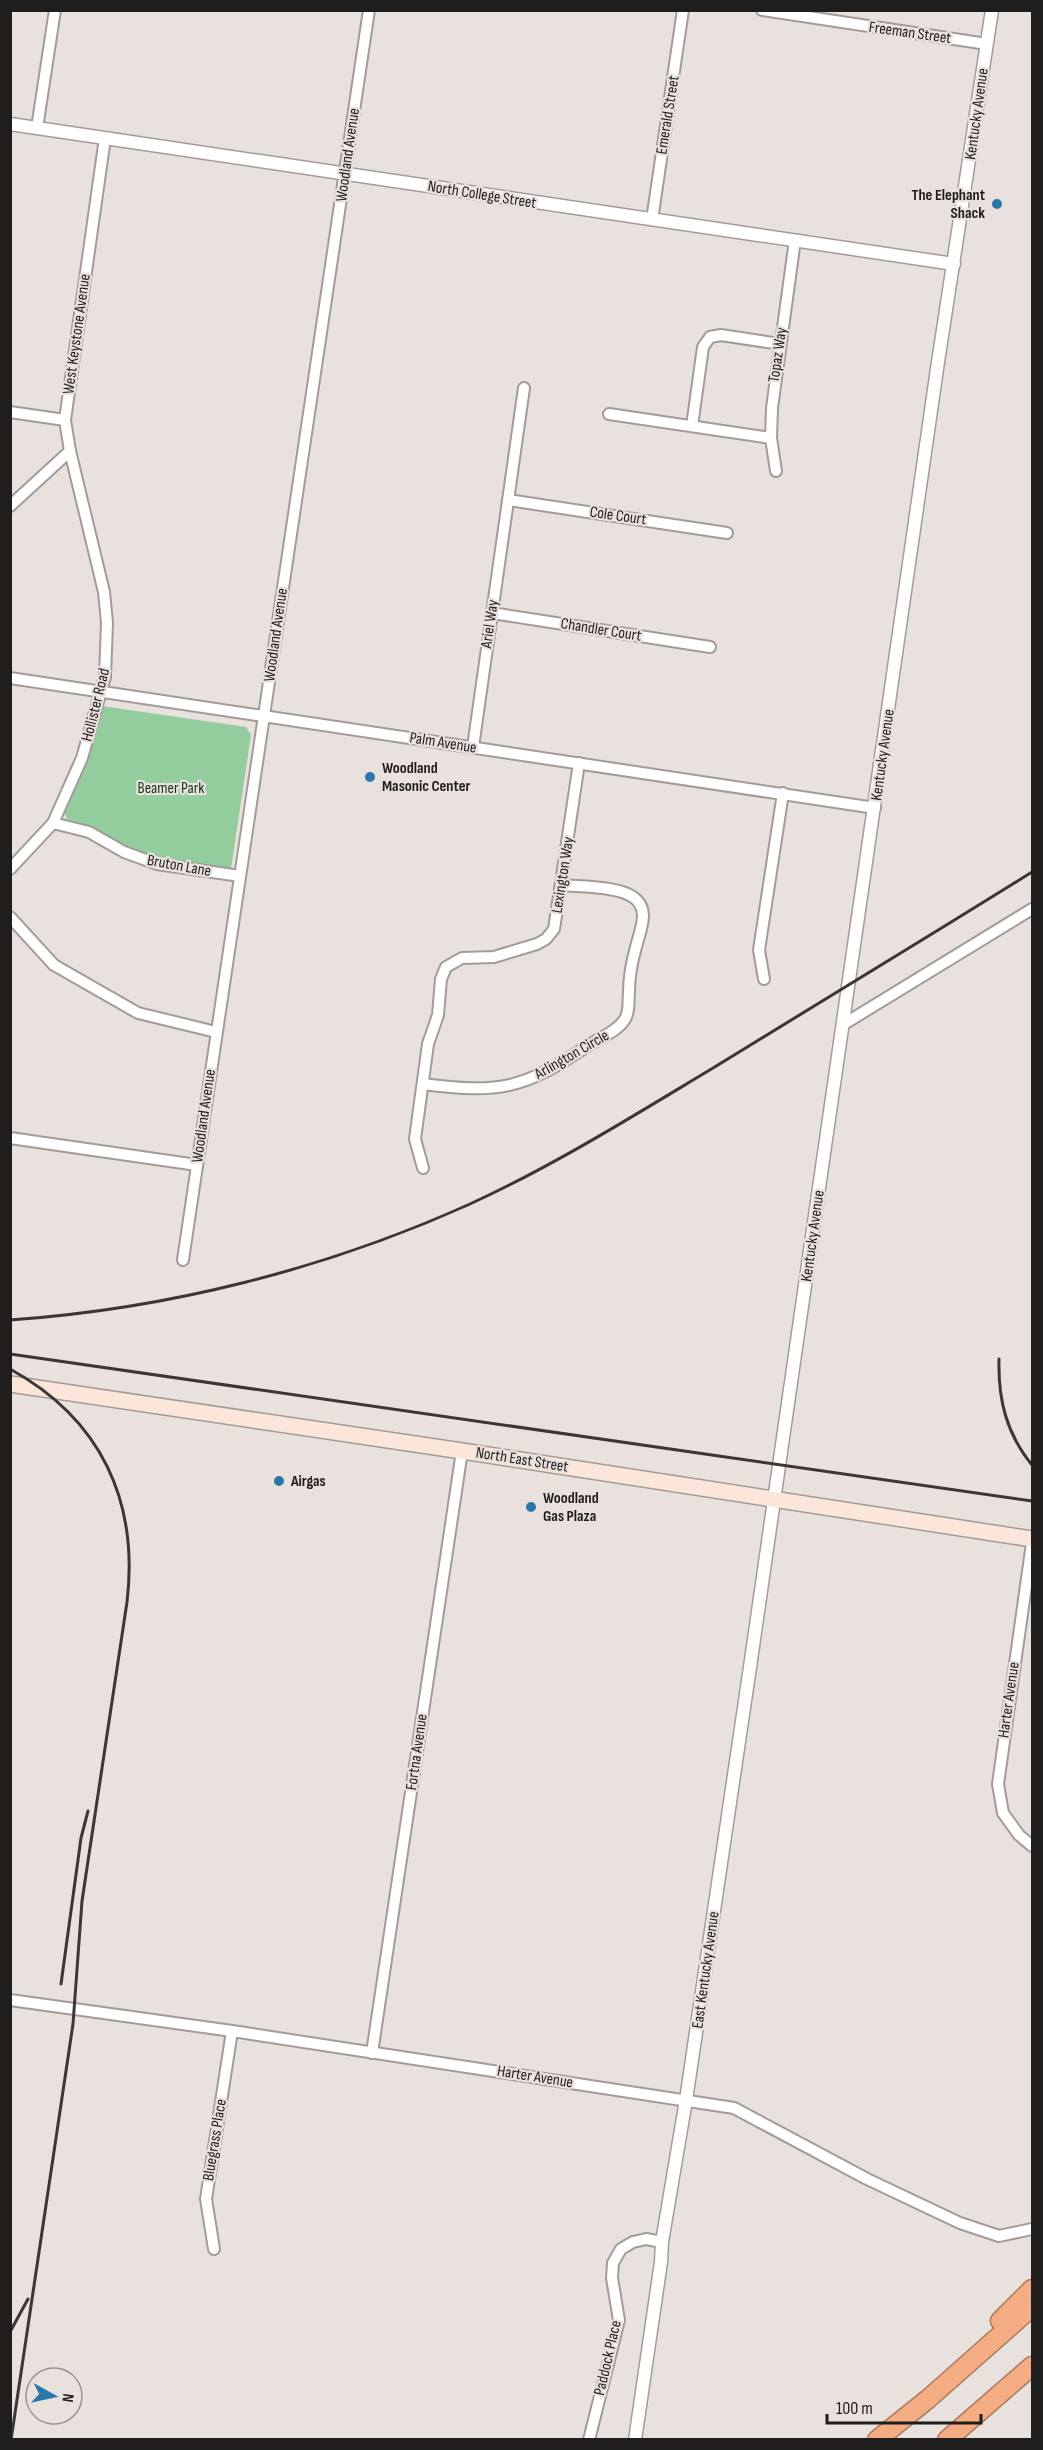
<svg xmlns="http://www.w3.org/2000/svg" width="1043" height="2450" font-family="'Sofia Sans Condensed',sans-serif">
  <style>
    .green { fill: #93cd9d }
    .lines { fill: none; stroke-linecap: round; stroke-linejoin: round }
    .minor-casing { stroke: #a29c99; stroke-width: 14 }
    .tertiary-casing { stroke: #a29c99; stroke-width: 15 }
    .secondary-casing { stroke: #a29c99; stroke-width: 18 }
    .motorway-casing { stroke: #aa7a5f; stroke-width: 21 }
    .minor { stroke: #fff; stroke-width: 10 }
    .tertiary { stroke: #fff; stroke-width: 12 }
    .secondary { stroke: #fce6da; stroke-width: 15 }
    .motorway { stroke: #f4ac83; stroke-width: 18 }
    .rail { stroke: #3a3736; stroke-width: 3 }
    .poi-dot { fill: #2c77aa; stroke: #e8e1de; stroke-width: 2 }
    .labels { text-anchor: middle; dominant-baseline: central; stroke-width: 4.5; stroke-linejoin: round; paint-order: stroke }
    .street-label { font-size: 16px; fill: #201e1d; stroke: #e8e1de }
    .poi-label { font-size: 16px; font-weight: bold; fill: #201e1d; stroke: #e8e1de; text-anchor: start }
    .park-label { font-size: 16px; fill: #12331a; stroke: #e8e1de }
  </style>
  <rect width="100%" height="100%" fill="#e8e1de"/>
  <path class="green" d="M102 706 246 727 251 735 231 869 153 857 119 843 91 826 67 819 63 810Z"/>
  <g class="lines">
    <g class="minor-casing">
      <g id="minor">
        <path d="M762 10 987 44"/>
        <path d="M37 128 55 10"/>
        <path d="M652 220 683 10"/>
        <path d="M10 412 65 420"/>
        <path d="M609 414 771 438"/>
        <path d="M692 426 703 347 710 337 721 335 780 344"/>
        <path d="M776 471 771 438 772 408 795 240"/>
        <path d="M508 500 727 533"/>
        <path d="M10 506 70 451 65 420 105 138"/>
        <path d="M492 613 710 647"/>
        <path d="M10 678 875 808"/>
        <path d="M473 747 524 388"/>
        <path d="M53 823 89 832 124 852 157 864 240 876"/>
        <path d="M10 869 53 823 82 758 105 677 107 623 104 592 70 451"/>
        <path d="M10 917 54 965 138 1013 216 1032"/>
        <path d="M764 979 759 950 783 793"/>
        <path d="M844 1024 1032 909"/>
        <path d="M423 1084C500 1094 524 1089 589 1045 601 1037 618 1031 625 1019 630 1011 628 1001 629 992 629 978 632 961 636 947 640 930 651 909 633 897 617 886 581 887 561 885"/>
        <path d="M10 1138 197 1165"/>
        <path d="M423 1168 415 1139 428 1044 438 1015 441 979 446 967 462 958 494 957 537 944 546 939 554 929 579 763"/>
        <path d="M183 1260 369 10"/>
        <path d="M1032 1543 998 1784 1003 1813 1019 1835 1032 1846"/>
        <path d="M10 2000 232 2031 734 2108 867 2179 960 2223 999 2236 1032 2229"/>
        <path d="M372 2053 462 1451"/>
        <path d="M214 2249 206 2199 232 2031"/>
        <path d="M589 2440 619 2320 612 2278 613 2263 621 2249 633 2242 646 2239 662 2242"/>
      </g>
    </g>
    <g class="tertiary-casing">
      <g id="tertiary">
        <path d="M10 124 954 264"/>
        <path d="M635 2440 661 2262 662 2242 686 2100 750 1667 938 362 992 10"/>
      </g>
    </g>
    <g class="secondary-casing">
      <path id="secondary" d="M10 1384 462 1451 1032 1539"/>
    </g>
    <g class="motorway-casing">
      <g id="motorway">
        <path d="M1000 2321 1032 2289"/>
        <path d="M877 2440 928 2399 1032 2307"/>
        <path d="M947 2440 1032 2366"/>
      </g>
    </g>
    <use href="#minor" class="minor"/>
    <use href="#tertiary" class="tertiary"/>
    <use href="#secondary" class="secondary"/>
    <use href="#motorway" class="motorway"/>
    <g class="rail">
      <path d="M10 1320C168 1309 326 1269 470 1204 555 1165 633 1116 713 1068 819 1003 926 938 1032 872"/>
      <path d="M10 1354 1032 1501"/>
      <path d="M999 1359C998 1399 1006 1433 1032 1465"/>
      <path d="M10 1369C101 1419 139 1501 127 1602L82 1901 73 2024 11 2440"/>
      <path d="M61 1984 81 1838 88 1811"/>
      <path d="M10 2332 28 2299"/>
    </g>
  </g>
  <g class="poi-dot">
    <circle cx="997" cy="204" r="6"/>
    <circle cx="370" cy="777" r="6"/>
    <circle cx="279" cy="1481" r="6"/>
    <circle cx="531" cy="1507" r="6"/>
  </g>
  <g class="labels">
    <g class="street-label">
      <text transform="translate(910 33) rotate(8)">Freeman Street</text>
      <text transform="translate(977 114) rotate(-82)">Kentucky Avenue</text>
      <text transform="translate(668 115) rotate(-81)">Emerald Street</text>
      <text transform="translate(348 155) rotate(-82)">Woodland Avenue</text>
      <text transform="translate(482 195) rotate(9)">North College Street</text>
      <text transform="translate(77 334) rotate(-82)">West Keystone Avenue</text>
      <text transform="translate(778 355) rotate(-82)">Topaz Way</text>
      <text transform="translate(618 516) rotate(8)">Cole Court</text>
      <text transform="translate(490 624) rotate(-82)">Ariel Way</text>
      <text transform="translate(601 630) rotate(9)">Chandler Court</text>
      <text transform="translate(276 635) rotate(-82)">Woodland Avenue</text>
      <text transform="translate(96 705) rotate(-76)">Hollister Road</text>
      <text transform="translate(443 743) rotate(9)">Palm Avenue</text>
      <text transform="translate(883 755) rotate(-82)">Kentucky Avenue</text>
      <text transform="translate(179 866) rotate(10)">Bruton Lane</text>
      <text transform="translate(563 875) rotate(-81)">Lexington Way</text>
      <text transform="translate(572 1055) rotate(-30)">Arlington Circle</text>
      <text transform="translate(204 1116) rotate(-82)">Woodland Avenue</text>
      <text transform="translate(813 1236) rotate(-82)">Kentucky Avenue</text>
      <text transform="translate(522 1460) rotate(9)">North East Street</text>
      <text transform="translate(1009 1700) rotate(-82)">Harter Avenue</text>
      <text transform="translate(417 1752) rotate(-82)">Fortna Avenue</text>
      <text transform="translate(706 1970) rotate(-82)">East Kentucky Avenue</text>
      <text transform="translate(535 2077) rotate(9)">Harter Avenue</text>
      <text transform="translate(215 2140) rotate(-81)">Bluegrass Place</text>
      <text transform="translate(608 2358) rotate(-77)">Paddock Place</text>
    </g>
    <g class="poi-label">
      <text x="985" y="195" text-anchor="end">The Elephant<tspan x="985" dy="18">Shack</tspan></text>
      <text x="382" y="768">Woodland<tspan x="382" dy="18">Masonic Center</tspan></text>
      <text x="291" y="1481">Airgas</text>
      <text x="543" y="1498">Woodland<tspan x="543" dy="18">Gas Plaza</tspan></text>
    </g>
    <g class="park-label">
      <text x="171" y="788">Beamer Park</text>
    </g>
  </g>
  <rect width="1043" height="2450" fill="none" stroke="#201e1d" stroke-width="24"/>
  <g transform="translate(54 2396) rotate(98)"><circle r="28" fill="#e8e1de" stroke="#989391" stroke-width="1.5"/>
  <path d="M0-4.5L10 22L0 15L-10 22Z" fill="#2c77aa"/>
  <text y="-9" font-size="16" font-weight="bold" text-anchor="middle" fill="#201e1d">N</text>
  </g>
  <path d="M827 2414v9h154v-9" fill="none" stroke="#201e1d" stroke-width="3"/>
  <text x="836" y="2414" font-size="18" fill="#201e1d" stroke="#e8e1de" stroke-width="4.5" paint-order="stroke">100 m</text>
</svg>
